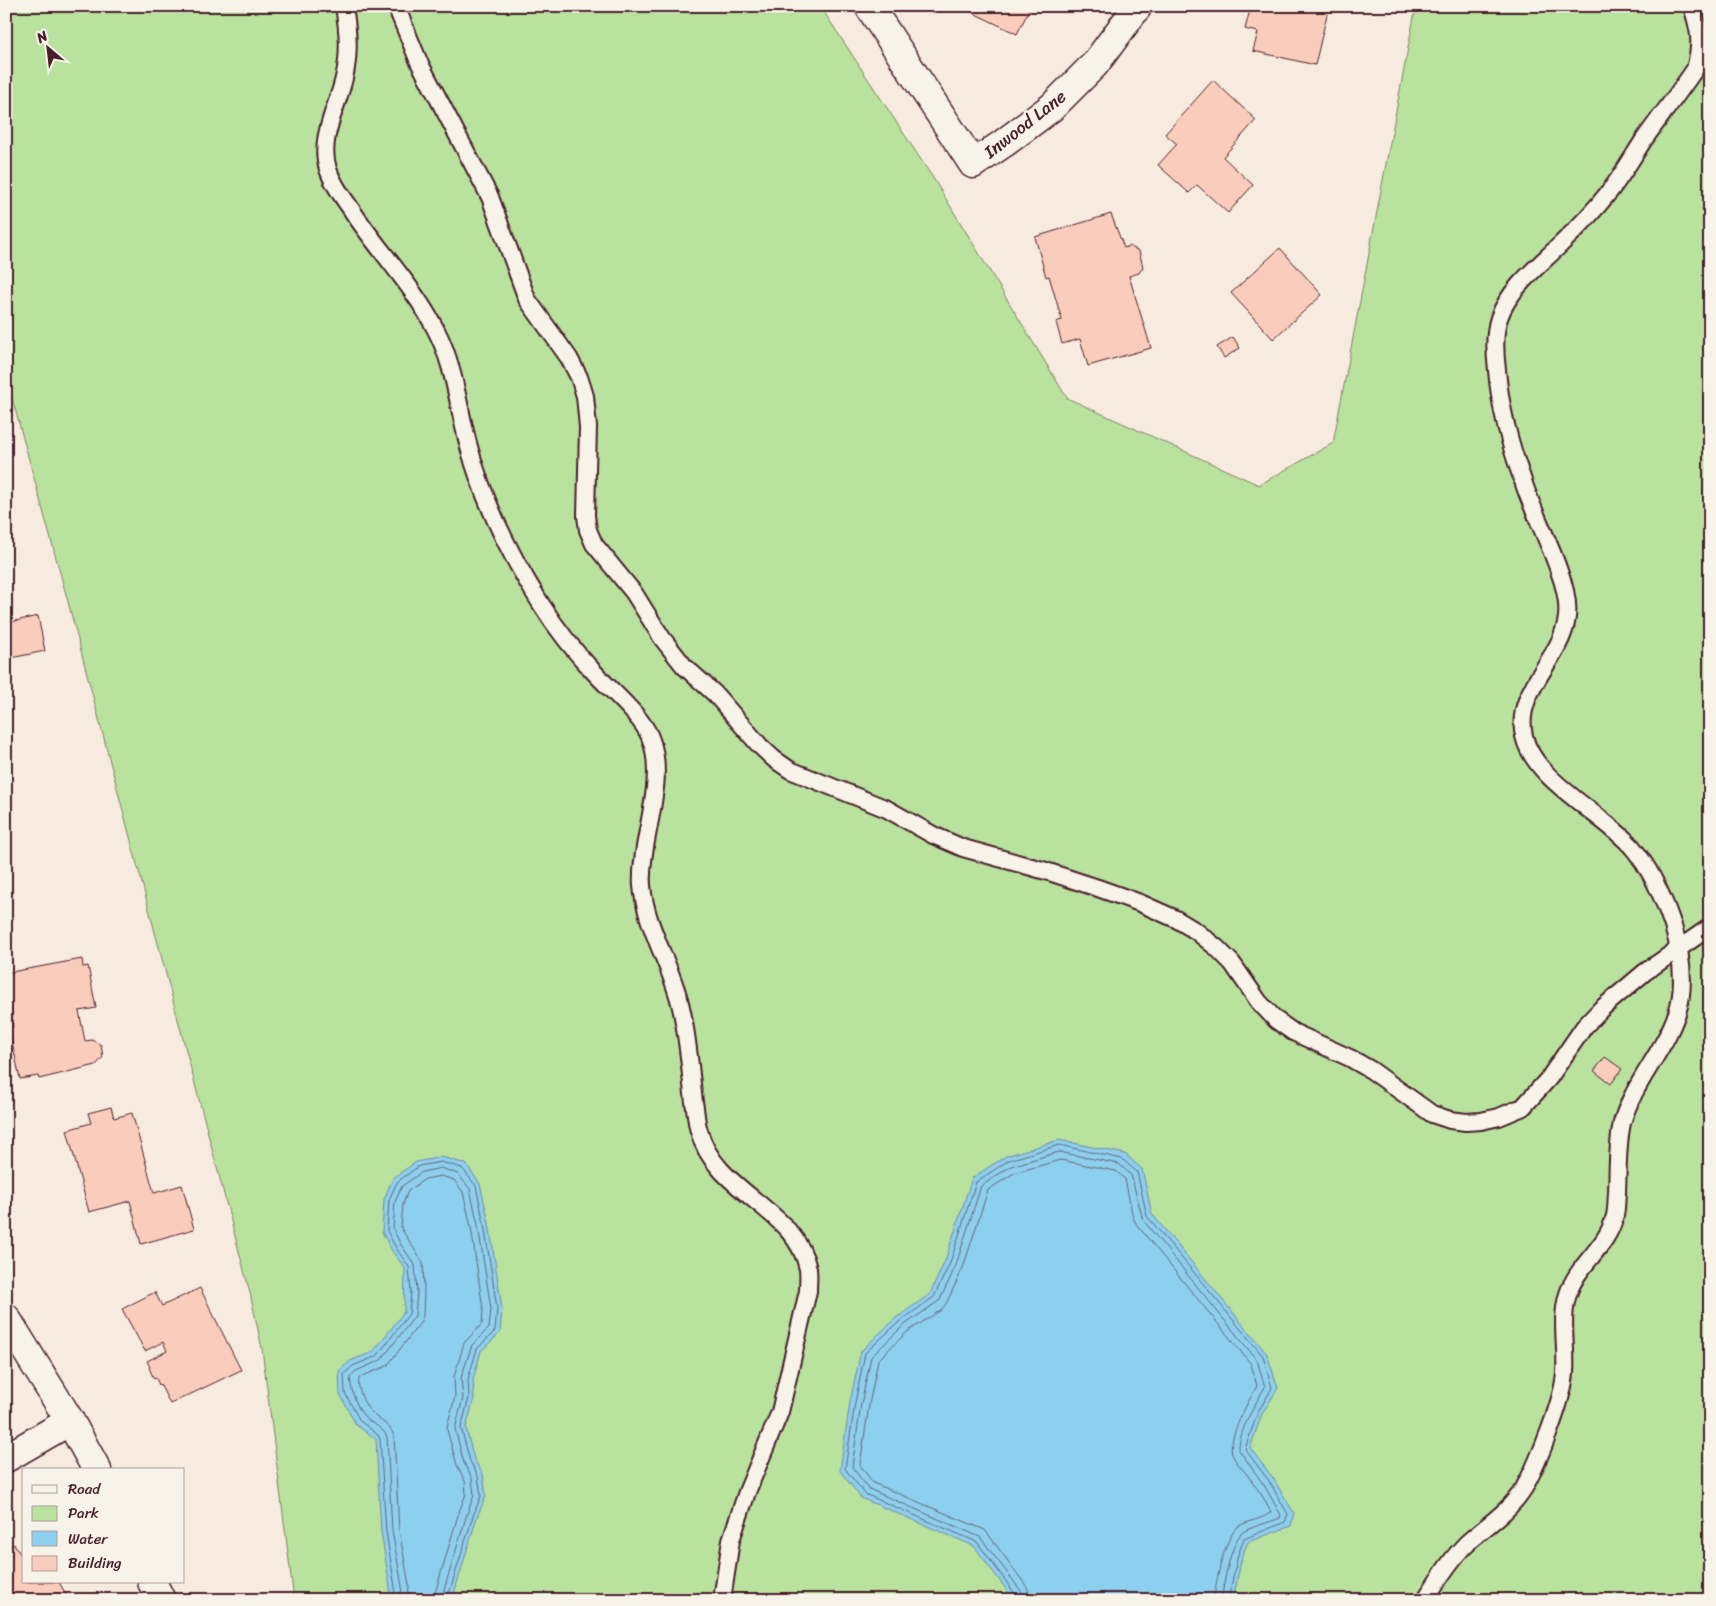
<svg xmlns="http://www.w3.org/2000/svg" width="1716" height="1606" font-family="Sriracha,sans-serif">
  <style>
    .green { fill: #b8e29e; stroke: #818064 }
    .water { fill: #8dcfee; stroke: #7289a0 }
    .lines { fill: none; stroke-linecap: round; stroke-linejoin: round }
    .shore { stroke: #656579; stroke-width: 1 }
    .building { fill: #f9ccbb; stroke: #4a1f2b }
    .lane-casing { stroke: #4a1f2b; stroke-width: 20 }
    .street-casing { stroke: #4a1f2b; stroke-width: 31 }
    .secondary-casing { stroke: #4a1f2b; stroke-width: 31 }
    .lane { stroke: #f7f3e8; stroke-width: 16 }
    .street { stroke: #f7f3e8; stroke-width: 28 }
    .secondary { stroke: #f7f3e8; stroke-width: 28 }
    .labels { text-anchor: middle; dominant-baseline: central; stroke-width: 4.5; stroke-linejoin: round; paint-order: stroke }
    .street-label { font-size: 18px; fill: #4a1f2b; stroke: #f7f3e8 }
  </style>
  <rect width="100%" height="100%" fill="#f7ebdf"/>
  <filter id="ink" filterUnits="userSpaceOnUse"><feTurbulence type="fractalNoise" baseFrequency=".02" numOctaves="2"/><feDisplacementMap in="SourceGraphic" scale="10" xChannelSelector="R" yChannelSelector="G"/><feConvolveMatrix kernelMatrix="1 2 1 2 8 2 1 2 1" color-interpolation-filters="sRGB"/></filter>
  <g filter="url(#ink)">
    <path class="green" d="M6 6H820L935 181 1067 398 1259 485 1333 443 1416 6H1710V1600H294L262 1349 251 1297 67 598 6 376Z"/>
    <g class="water">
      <path d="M1059 1140 1125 1154 1142 1169 1152 1214 1267 1354 1278 1388 1262 1414 1250 1448 1273 1478 1294 1513 1291 1526 1248 1542 1242 1556 1233 1600H1014L974 1546 861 1498 840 1471 850 1402 861 1351 896 1318 930 1294 945 1261 972 1178 1006 1156Z"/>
      <path d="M442 1157 466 1164 480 1184 489 1223 502 1308 500 1333 481 1351 473 1380 474 1399 466 1428 474 1459 483 1474 486 1496 477 1517 452 1600H389L390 1587 381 1532 376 1439 356 1425 340 1394 339 1371 350 1361 373 1352 404 1312 405 1268 392 1251 382 1232 384 1199 393 1178 416 1162Z"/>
    </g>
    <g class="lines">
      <g class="shore">
        <path d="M394 1600 395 1587 386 1532 380 1439 378 1435 360 1421 345 1393 344 1374 353 1366 377 1356 409 1314 411 1292 409 1267 396 1248 387 1231 389 1200 397 1182 419 1166 441 1162 462 1168 476 1186 484 1224 497 1308 495 1331 477 1349 468 1379 469 1398 461 1428 470 1461 478 1476 481 1496 473 1516 447 1600"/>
        <path d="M400 1600 402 1586 392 1531 387 1437C383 1427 373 1425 366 1418 356 1408 351 1390 350 1377L356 1371 381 1360 415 1316 417 1292 415 1265 401 1245 393 1229 395 1202 402 1186 422 1172 441 1168 458 1174 470 1189 478 1225 491 1309 489 1328 472 1345 461 1378 463 1398 455 1429 464 1463 472 1478 474 1495 467 1514 441 1600"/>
        <path d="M408 1600 409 1585 399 1530 394 1436C390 1424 380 1422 372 1413 365 1407 355 1386 360 1377L387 1366 420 1323 423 1316 424 1292 423 1263 401 1228 403 1204 408 1191 425 1179 441 1176 454 1180 463 1192 471 1227 483 1309 482 1324 464 1343 454 1377 455 1397 448 1423 447 1430 457 1465 465 1481 466 1494 459 1512 433 1600"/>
        <path d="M1017 1600 1016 1595 977 1542 865 1494 845 1469 855 1403 865 1353 899 1322 934 1297 950 1263 976 1182 1009 1160 1059 1145 1122 1159 1137 1172 1147 1216 1263 1356 1272 1388 1258 1412 1245 1449 1269 1481 1288 1514 1285 1522 1244 1539 1238 1555 1228 1600"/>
        <path d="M1024 1600 1021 1591 980 1537 869 1489 852 1467 861 1404 871 1357 903 1326 940 1300 956 1265 981 1186 1011 1166 1059 1152 1119 1164 1131 1175 1143 1220 1257 1360 1265 1387C1256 1403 1238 1432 1239 1450L1264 1485 1281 1515 1280 1518C1268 1523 1253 1526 1243 1532 1232 1539 1222 1587 1222 1600"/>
        <path d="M1031 1600 1027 1587 985 1530 873 1483 860 1465 869 1405 878 1360 907 1332 941 1310 946 1304 963 1268 988 1190 1014 1173 1060 1160 1116 1171 1125 1179 1133 1218 1137 1225 1251 1364 1257 1386C1249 1400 1227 1439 1232 1454 1235 1461 1241 1468 1246 1473 1255 1486 1265 1498 1271 1512 1262 1520 1249 1520 1239 1526 1225 1535 1215 1584 1214 1600"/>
      </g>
    </g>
    <g class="building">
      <path d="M959 6H1031L1017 34Z"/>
      <path d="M1251 6H1329L1315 65 1253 51 1258 32 1245 29Z"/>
      <path d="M1213 80 1256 120 1223 157 1253 185 1228 213 1197 185 1189 193 1158 165 1177 144 1165 134Z"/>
      <path d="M1111 214 1124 248 1129 246 1139 251 1143 267 1139 273 1129 276 1151 348 1088 366 1080 339 1062 344 1056 322 1062 320 1049 276 1046 277 1035 237Z"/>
      <path d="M1280 248 1322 295 1273 339 1231 293Z"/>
      <path d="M1233 337 1240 348 1224 358 1217 347Z"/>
      <path d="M38 616 45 651 6 659V623Z"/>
      <path d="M82 959 83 967 88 966 96 1008 79 1011 85 1041 92 1040 101 1045 103 1057 96 1065 39 1079 38 1076 20 1079 9 1028 13 1027 12 1020 6 1021V973Z"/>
      <path d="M1605 1057 1622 1069 1611 1084 1594 1071Z"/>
      <path d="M111 1107 114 1118 132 1113 154 1193 182 1185 194 1229 141 1244 130 1201 89 1212 67 1130 91 1123 88 1113Z"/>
      <path d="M200 1288 241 1370 170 1404 160 1384 159 1385 156 1378 154 1379 149 1368 150 1367 147 1361 167 1351 163 1342 145 1351 122 1309 155 1292 162 1306Z"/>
      <path d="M14 1544 24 1560V1582H59L69 1600H6V1548Z"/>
    </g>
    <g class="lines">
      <g class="lane-casing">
        <g id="lane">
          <path d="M344 6C348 31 350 53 344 78 338 106 318 139 328 169 332 182 341 195 349 206 376 248 413 285 436 330 455 366 458 408 469 447 484 502 510 555 541 604 556 628 574 651 594 672 610 690 641 715 650 737 668 781 639 841 642 886 646 927 670 963 680 1003 688 1035 690 1069 694 1102 696 1112 696 1122 699 1131 715 1193 796 1208 808 1269 809 1276 808 1284 808 1291L780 1412 747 1492 731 1540 722 1600"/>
          <path d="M396 6 419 62 490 197 527 299 569 358 579 377 585 396 588 427 586 516 588 530 594 544 634 593 662 638 684 666 715 694 760 746 774 759 790 770 887 809 933 835 963 848 1046 871 1098 888 1140 903 1176 919 1196 931 1217 948 1232 963 1259 1002 1276 1020 1293 1032 1350 1058 1371 1070 1432 1114 1450 1120 1466 1122 1481 1121 1499 1117 1523 1107 1549 1078 1584 1027 1601 1009 1645 972 1710 927"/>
          <path d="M1425 1600C1438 1580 1450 1560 1467 1543 1487 1525 1509 1512 1524 1488 1538 1463 1563 1401 1565 1373 1567 1346 1560 1319 1568 1294 1577 1265 1606 1248 1614 1219 1617 1211 1616 1202 1617 1193 1618 1170 1617 1146 1622 1123 1633 1083 1664 1052 1677 1013 1686 986 1681 953 1673 926 1664 899 1651 870 1633 848 1603 813 1534 781 1524 736 1514 692 1558 662 1566 623 1570 606 1565 587 1559 571 1549 541 1533 512 1523 481 1510 445 1500 408 1497 370 1495 354 1494 333 1499 318 1509 288 1540 265 1561 244 1578 228 1594 211 1609 192 1622 176 1632 158 1643 141 1660 117 1678 94 1695 69 1702 43 1700 32 1692 6"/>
        </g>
      </g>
      <g class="street-casing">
        <path id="street" d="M869 6 973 164 1004 143 1052 107 1095 64 1138 6"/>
      </g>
      <g class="secondary-casing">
        <g id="secondary">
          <path d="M6 1318 70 1421 97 1470"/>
          <path d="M6 1458 70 1421"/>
          <path d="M152 1582 161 1600"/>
        </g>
      </g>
      <use href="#lane" class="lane"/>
      <use href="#street" class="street"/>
      <use href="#secondary" class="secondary"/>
    </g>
  </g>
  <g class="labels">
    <g class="street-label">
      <text transform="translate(1025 124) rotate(-38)">Inwood Lane</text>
    </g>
  </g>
  <rect width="1716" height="1606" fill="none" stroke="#f7f3e8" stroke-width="25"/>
  <rect x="12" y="12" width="1691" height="1581" fill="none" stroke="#4a1f2b" stroke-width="2" filter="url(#ink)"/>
  <rect x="22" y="1468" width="162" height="115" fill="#f7f3e8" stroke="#b29e9c"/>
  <rect x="32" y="1485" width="25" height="8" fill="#f7f3e8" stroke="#b29e9c"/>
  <text x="68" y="1494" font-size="15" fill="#4a1f2b">Road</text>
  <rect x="32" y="1506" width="25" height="15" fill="#b8e29e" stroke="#b29e9c"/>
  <text x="68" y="1518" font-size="15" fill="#4a1f2b">Park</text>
  <rect x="32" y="1531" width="25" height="15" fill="#8dcfee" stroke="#b29e9c"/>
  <text x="68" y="1544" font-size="15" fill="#4a1f2b">Water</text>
  <rect x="32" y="1556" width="25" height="15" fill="#f9ccbb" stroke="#b29e9c"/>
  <text x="68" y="1568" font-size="15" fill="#4a1f2b">Building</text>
  <g transform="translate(48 48) rotate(332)" stroke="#f7f3e8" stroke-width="4" paint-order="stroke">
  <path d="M0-4L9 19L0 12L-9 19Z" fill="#4a1f2b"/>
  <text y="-8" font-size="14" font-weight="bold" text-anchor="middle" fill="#4a1f2b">N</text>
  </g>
</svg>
